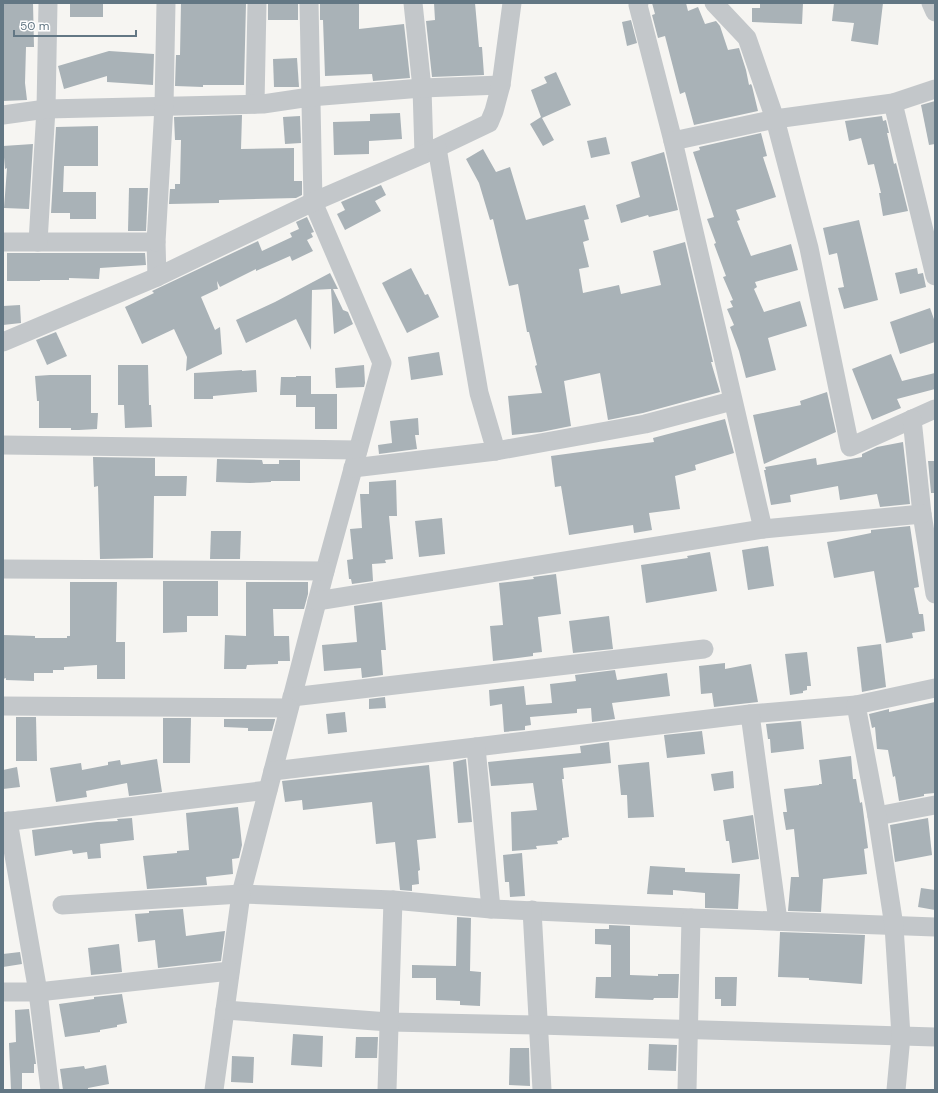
<svg xmlns="http://www.w3.org/2000/svg" width="938" height="1093" font-family="'DM Sans',sans-serif">
  <style>
    .building { fill: #a9b2b7 }
    .lines { fill: none; stroke-linecap: round; stroke-linejoin: round }
    .minor { stroke: #c3c7ca; stroke-width: 19 }
  </style>
  <rect width="100%" height="100%" fill="#f6f5f2"/>
  <g class="building">
    <path d="M3 3H33L34 47H26L25 83 27 100 3 101Z"/>
    <rect x="70" y="3" width="33" height="14"/>
    <path d="M181 3H246L244 85H203V87L175 86 176 55H180Z"/>
    <rect x="268" y="3" width="30" height="17"/>
    <path d="M320 3H359V29L404 24 410 78 373 81 372 74 325 76 323 20H320Z"/>
    <path d="M434 3H475L479 47H482L484 75 432 77 426 21 435 20Z"/>
    <path d="M652 3H686L688 11 698 7 705 24 716 21 720 26 728 50 739 48 746 70 749 85 751 84 752 86 758 111 694 125 685 92 680 94 665 36 658 38 652 15 655 14Z"/>
    <path d="M760 3H803L802 24 752 22V8H760Z"/>
    <path d="M834 3H883L878 45 851 41 854 23 832 21Z"/>
    <path d="M631 20 637 43 627 46 622 22Z"/>
    <path d="M109 51 154 54 153 85 107 82V76L64 89 58 66Z"/>
    <path d="M297 58 299 87H274L273 59Z"/>
    <path d="M556 72 571 105 542 118 554 140 543 146 530 124 541 117 531 90 547 83 544 77Z"/>
    <path d="M935 101V144L929 145 921 105Z"/>
    <path d="M400 113 402 139 369 141V154L334 155 333 122 370 121V114Z"/>
    <path d="M242 115 241 149 294 148V181H302V195L296 198 219 200V203L169 204 170 189H175V184H180L181 140H175L174 117Z"/>
    <path d="M300 116 301 143 285 144 283 117Z"/>
    <path d="M882 116 883 121 886 120 889 133H887L894 164 896 163 908 211 883 216 879 193H881L874 164 868 165 861 138 849 141 845 121Z"/>
    <path d="M98 126V166H64L63 192H96V219H70V213H51L56 127Z"/>
    <path d="M761 133 767 156 763 157 776 197 736 210 740 220 737 221 751 256 791 244 798 270 755 282 757 287 754 289 764 312 800 301 807 326 768 338 776 370 746 378 739 351 730 327 734 325 727 309 733 307 730 301 733 300 723 277 726 276 714 244 716 243 707 219 714 217 693 152 700 150 699 147Z"/>
    <path d="M606 137 610 154 591 158 587 141Z"/>
    <path d="M33 144 29 209 4 208 7 168 5 169 3 146Z"/>
    <path d="M483 149 496 172 510 167 526 220 585 205 589 219 584 220 589 240 583 242 589 267 579 269 583 293 619 285 621 294 661 285 653 251 685 242 713 362H711L720 392 643 413 608 420 600 373 564 381 571 426 541 432 512 435 508 396 542 393 535 366 537 365 529 332H527L518 284 509 286 493 219 490 220 479 183 466 159Z"/>
    <path d="M664 152 678 210 649 217 648 215 621 223 616 205 640 197 631 162Z"/>
    <path d="M381 185 386 195 375 201 381 211 345 230 337 214 345 210 341 202Z"/>
    <path d="M129 188H148L146 231H128Z"/>
    <path d="M307 217 314 232 311 233 313 237 307 240 313 251 292 261 290 256 256 271V269L220 287 217 281 218 289 201 297 215 330 220 327 222 354 186 371 187 357 174 329 142 344 125 307 154 293 152 291 258 241 262 251 292 237 290 233 299 229 296 222Z"/>
    <path d="M859 220 878 300 844 309 838 288 844 287 837 253 829 255 823 228Z"/>
    <path d="M7 253H145L146 265 100 268 99 279 69 278V280H40V281H7Z"/>
    <path d="M411 268 425 295 428 294 439 317 407 333 382 283Z"/>
    <path d="M917 268 918 274 923 273 926 287 900 294 895 273Z"/>
    <path d="M330 273 338 289H333L343 310 348 312 353 324 334 334 331 289 312 290 311 350 296 319 246 343 236 320 275 302Z"/>
    <path d="M20 305 21 323 3 325V306Z"/>
    <path d="M930 308 935 322V342L900 354 890 322Z"/>
    <path d="M56 332 67 356 47 365 36 340Z"/>
    <path d="M439 352 443 375 411 380 408 357Z"/>
    <path d="M891 354 902 381 935 373V389L897 399 901 408 872 420 852 369Z"/>
    <path d="M118 365H148L149 405H151L152 427 125 428 124 405H118Z"/>
    <path d="M364 365 365 383 364 387 336 388 335 368Z"/>
    <path d="M242 370V371L256 370 257 392 213 396V399H194V373Z"/>
    <path d="M50 375H91V413H98L97 429 79 430H71V428H39V401H37L35 376Z"/>
    <path d="M296 376H311V394H337V429H315V407H296V395H280L281 377H296Z"/>
    <path d="M827 392 836 432 764 464 753 415 801 405 800 401Z"/>
    <path d="M418 418 419 435H415L417 449 379 454 378 445 392 443 390 421Z"/>
    <path d="M725 419 734 453 695 465 696 470 675 476 680 509 649 513 652 530 634 533 633 525 569 535 561 486 555 487 551 456 654 442 653 438Z"/>
    <path d="M903 442 910 504 880 507 877 494 840 500 838 486 790 495 791 502 771 505 764 470H766L765 467 816 458 817 465 862 457V454L877 447Z"/>
    <path d="M93 457 155 458V476H187L186 496H154L153 558 100 559 98 486 94 487Z"/>
    <path d="M217 459 262 460 263 464H279V460H300V481H271V482L250 483 216 482Z"/>
    <path d="M928 461H935V493H931Z"/>
    <path d="M396 480 397 516H389L393 559 385 560 386 563 372 564 373 581 352 584 351 579H349L347 560 353 559 350 529 362 528 360 494H369V482Z"/>
    <path d="M442 518 445 554 419 557 415 521Z"/>
    <path d="M910 526 919 587 914 588 919 614H923L925 631 912 633 913 638 886 643 874 571 834 578 827 542 871 533V530Z"/>
    <path d="M211 531H241L240 559H210Z"/>
    <path d="M768 546 774 586 748 590 742 550Z"/>
    <path d="M710 552 717 591 646 603 641 565 688 558 687 556Z"/>
    <path d="M556 574 561 614 538 617 542 652 533 653V656L493 661 490 626 503 625 499 583 534 579 533 577Z"/>
    <path d="M163 581H218V616H187V632L163 633Z"/>
    <path d="M70 582H117L116 642H125V679H97V665L64 667V670H53V673H34V681L6 680V678L3 679V635L35 636V638H67V636H70Z"/>
    <path d="M246 582H308V594L304 609H273L274 636H289L290 661H278V664L247 665 246 669H224L225 635 246 636Z"/>
    <path d="M382 602 386 650H381L383 675 362 678 361 668 324 671 322 645 357 642 354 606Z"/>
    <path d="M609 616 613 649 573 653 569 621Z"/>
    <path d="M881 644 886 687 862 692 857 647Z"/>
    <path d="M807 652 811 686H807V690L803 691V693L790 695 785 654Z"/>
    <path d="M725 663V669L751 664 758 702 714 707 712 693 701 694 699 666Z"/>
    <path d="M615 670 617 680 667 673 670 696 612 703 615 719 592 722 591 708 577 709V713L530 717 531 725 525 726V730L504 732 502 704 490 706 489 690 524 686 526 705 552 703 550 684 576 681 575 675Z"/>
    <path d="M385 697 386 708 369 709V699Z"/>
    <path d="M935 702V793L924 794V796L899 801 895 776 893 777 888 750 877 749 875 727 872 728 869 714 889 709V712Z"/>
    <path d="M345 712 347 732 328 734 326 714Z"/>
    <path d="M16 717H36L37 761H16Z"/>
    <path d="M163 718H191L190 763H163Z"/>
    <path d="M224 719H275V720L272 731H248V728L224 727Z"/>
    <path d="M801 721 804 749 771 753 770 739H768L766 724Z"/>
    <path d="M702 731 705 754 667 758 664 735Z"/>
    <path d="M609 742 611 763 563 768 564 779H562L569 837 562 838V840L557 841 558 844 536 846 537 849 512 851 511 812 537 810 533 783 491 786 488 762 581 753 580 746Z"/>
    <path d="M851 756 853 779H856L860 803 862 802 868 848 864 849 867 874 823 879 821 912 788 911 791 877H799L794 829 786 830 783 812H787L784 789 819 785V784H822L819 760Z"/>
    <path d="M157 759 162 792 129 796 127 783 86 791 87 797 56 802 50 768 81 763 82 770 108 765V762L120 760 121 765Z"/>
    <path d="M466 759 472 822 458 823 453 762Z"/>
    <path d="M649 762 654 817 628 818 627 795H621L618 765Z"/>
    <path d="M429 765 436 838 417 840 420 870 418 871 419 884 412 885V891L400 890 395 842 376 844 372 802 303 810 302 800 285 802 282 781Z"/>
    <path d="M17 767 20 787 3 789V770Z"/>
    <path d="M733 771 734 788 714 791 711 774Z"/>
    <path d="M238 807 242 845 239 858 232 859 233 874 206 877 207 885 147 889 143 856 177 853V851L189 850 186 813Z"/>
    <path d="M753 815 759 859 732 863 729 841H726L723 820Z"/>
    <path d="M132 818 134 840 100 844 101 858 88 859 87 852 73 854 72 850 35 856 32 830 97 822 118 821 117 819Z"/>
    <path d="M928 818 932 855 895 862 890 825Z"/>
    <path d="M522 853 525 896 510 897 509 882H505L503 855Z"/>
    <path d="M650 866 685 868V872L740 874 738 909 705 908V893L673 890V895L647 894Z"/>
    <path d="M921 888 935 890V910L918 907Z"/>
    <path d="M183 909 186 936 225 931 221 961 158 968 155 940 138 942 135 914 149 913V911Z"/>
    <path d="M457 917 471 918 470 971 481 972 480 1006 460 1005V1001L436 1000V978H412V965L456 966Z"/>
    <path d="M609 925 630 926V975L658 976V974H679L678 998H654L653 1000 595 998 596 977H611V945L595 944V929H609Z"/>
    <path d="M780 932 865 935 862 984 809 980V978L778 977Z"/>
    <path d="M119 944 122 972 91 975 88 948Z"/>
    <path d="M20 952 22 964 3 967V954Z"/>
    <path d="M715 977H737L736 1006H721V999H715Z"/>
    <path d="M122 994 127 1023 117 1025V1027L100 1030V1032L65 1037 59 1004 94 999V997Z"/>
    <path d="M29 1009 36 1064H34V1073H22V1090H11L9 1043 16 1042 15 1010Z"/>
    <path d="M293 1034 323 1036 322 1067 291 1065Z"/>
    <path d="M356 1037H378L377 1058H355Z"/>
    <path d="M649 1044 677 1045 676 1071 648 1070Z"/>
    <path d="M510 1048H529L530 1086 509 1085Z"/>
    <path d="M232 1056 254 1057 253 1083 231 1082Z"/>
    <path d="M106 1065 109 1084 88 1088V1090H63L60 1069 84 1066 85 1069Z"/>
  </g>
  <g class="lines">
    <g class="minor">
      <path d="M48 3 46 109 38 242H156L157 277"/>
      <path d="M309 3 313 202 382 363 325 571 241 894 393 900 491 909 691 918"/>
      <path d="M413 3 422 88 424 154"/>
      <path d="M639 3 638 5 673 141 763 529"/>
      <path d="M714 3 747 38 775 119 809 248 850 447 935 409"/>
      <path d="M931 3 935 12"/>
      <path d="M893 103 935 276"/>
      <path d="M255 104 257 3"/>
      <path d="M3 115 46 109 263 104 310 97 422 88 501 85"/>
      <path d="M673 141 775 119 893 103 935 89"/>
      <path d="M3 242H38"/>
      <path d="M156 242 164 106 166 3"/>
      <path d="M3 342 157 277 313 202 424 154 489 123 494 111 501 85 512 3"/>
      <path d="M912 419 922 514 935 594"/>
      <path d="M3 445 358 450"/>
      <path d="M496 451 645 424 732 401"/>
      <path d="M353 468 496 451 479 393 437 148"/>
      <path d="M3 569 325 571"/>
      <path d="M317 601 763 529 922 514"/>
      <path d="M292 697 704 649"/>
      <path d="M3 706 289 708"/>
      <path d="M750 714 856 705"/>
      <path d="M476 747 750 714 778 921"/>
      <path d="M273 771 476 747 491 909"/>
      <path d="M877 816 935 805"/>
      <path d="M8 821 38 992 50 1090"/>
      <path d="M3 822 268 790"/>
      <path d="M62 905 241 894 214 1090"/>
      <path d="M532 910 542 1090"/>
      <path d="M3 992H38L230 971"/>
      <path d="M225 1010 389 1022 538 1025 935 1037"/>
      <path d="M387 1090 393 900"/>
      <path d="M687 1090 691 918 935 927"/>
      <path d="M896 1090 901 1036 894 926 877 816 856 705 935 688"/>
    </g>
  </g>
  <rect width="938" height="1093" fill="none" stroke="#637784" stroke-width="8"/>
  <path d="M14 30v6h122v-6" fill="none" stroke="#637784" stroke-width="2"/>
  <text x="20" y="30" font-size="12" fill="#637784" stroke="#ffffff" stroke-width="3" paint-order="stroke">50 m</text>
</svg>
